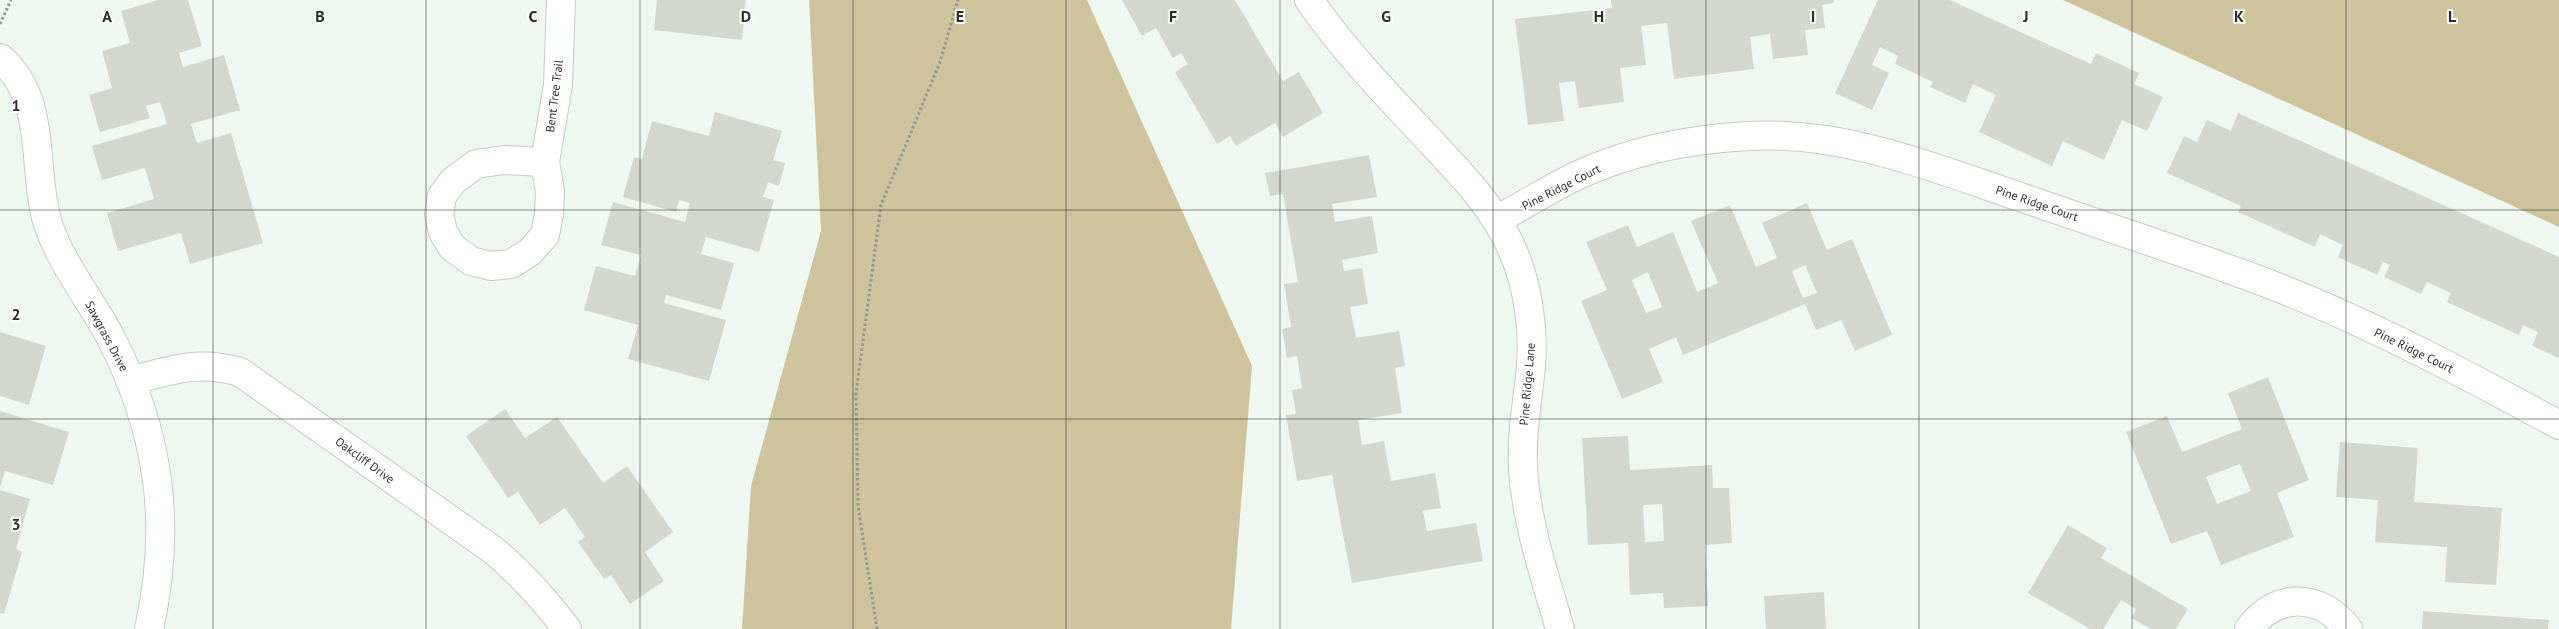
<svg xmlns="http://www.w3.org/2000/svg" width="2559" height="629" font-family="'PT Sans',sans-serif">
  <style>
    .green { fill: #cec39c }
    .building { fill: #d4d7cd; fill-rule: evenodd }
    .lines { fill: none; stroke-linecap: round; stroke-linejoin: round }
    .minor-casing { stroke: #c3cbc4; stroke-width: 30 }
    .path { stroke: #8f9590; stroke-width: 3; stroke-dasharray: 2.5 2.5; stroke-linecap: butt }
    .minor { stroke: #fff; stroke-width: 28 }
    .grid { fill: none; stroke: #2b2e2b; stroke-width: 1; stroke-opacity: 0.55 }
    .labels { text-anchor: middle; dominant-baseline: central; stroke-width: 4; stroke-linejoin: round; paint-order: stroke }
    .street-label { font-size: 12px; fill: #2b2e2b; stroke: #fff }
    .grid-label { font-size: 16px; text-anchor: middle; font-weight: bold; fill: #2b2e2b; stroke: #fff; stroke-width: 4; stroke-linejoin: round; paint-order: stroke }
  </style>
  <rect width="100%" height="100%" fill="#eff8f0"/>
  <g class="green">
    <path d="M809 0H1087L1252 366 1231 629H742L751 486 821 231Z"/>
    <path d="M2063 0H2559V227Z"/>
  </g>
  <g class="building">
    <path d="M158 0H188L202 46 179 53 183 67 224 55 240 110 191 124 197 143 231 133 263 243 190 264 181 233 118 251 107 213 154 199 145 168 102 180 92 146 167 124 160 102 146 106 150 118 100 132 89 95 112 88 102 51 130 43 121 11Z"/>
    <path d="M657 0H746L742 40 654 30Z"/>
    <path d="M1122 0H1235L1283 81 1299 72 1323 113 1283 137 1275 123 1236 146 1230 136 1217 144 1175 72 1188 64 1181 53 1173 58 1156 28 1142 36Z"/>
    <path d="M1611 0H1834V3L1822 5 1825 28 1805 30 1808 55 1773 59 1770 34 1750 37 1754 69 1674 79 1667 23 1641 26 1646 65 1620 68 1624 102 1579 108 1575 81 1559 83 1564 121 1528 125 1515 19 1612 8Z"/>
    <path d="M1878 0H1950L2091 64 2096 53 2139 73 2134 84 2163 97 2147 131 2122 120 2104 160 2063 141 2052 166 1979 132 1996 95 1973 84 1965 103 1930 87 1933 82 1895 64 1898 56 1880 47 1872 65 1889 73 1872 110 1835 93Z"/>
    <path d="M715 112 782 131 773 160 785 163 779 186 768 182 763 197 774 200 759 252 706 237 701 254 734 263 721 310 666 295 664 303 726 320 709 381 628 359 638 325 584 310 596 266 635 276 641 255 601 245 613 202 685 222 690 203 679 200 676 212 623 197 634 157 642 159 652 121 709 136Z"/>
    <path d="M2238 113 2559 257V358L2532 346 2538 332 2523 325 2519 335 2447 302 2451 293 2427 282 2421 294 2384 277 2390 265 2383 262 2377 275 2338 257 2343 245 2320 234 2315 247 2238 212 2241 206 2167 173 2184 136 2197 142 2207 120 2231 131Z"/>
    <path d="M1369 155 1377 197 1332 204 1335 222 1372 216 1378 253 1342 260 1344 271 1362 268 1368 304 1350 307 1356 338 1399 331 1405 366 1395 368 1402 413 1358 420 1362 445 1384 441 1391 481 1435 473 1441 508 1423 511 1427 531 1476 523 1483 561 1352 583 1332 475 1297 481 1286 415 1296 414 1292 390 1302 388 1297 356 1287 358 1282 329 1291 327 1284 284 1298 282 1283 194 1270 196 1265 173Z"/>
    <path d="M1807 203 1827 250 1852 239 1892 335 1855 351 1841 320 1816 330 1805 304 1683 355 1676 337 1649 349 1663 382 1622 399 1581 301 1607 290 1586 242 1628 225 1637 247 1673 232 1697 292 1718 283 1691 221 1730 205 1756 267 1777 258 1762 223ZM1805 265 1817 293 1803 298 1792 271ZM1648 272 1662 307 1646 313 1632 280Z"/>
    <path d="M0 332 46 346 29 405 0 396Z"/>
    <path d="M2268 377 2309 480 2277 493 2294 537 2221 565 2207 531 2171 544 2126 432 2167 416 2182 452 2242 429 2228 393ZM2240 464 2251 491 2217 504 2206 477Z"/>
    <path d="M505 409 525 438 557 417 603 483 627 466 673 532 645 552 664 581 630 604 611 575 604 579 578 542 585 537 565 508 540 525 518 492 508 498 466 436Z"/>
    <path d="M0 411 69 432 53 485 5 471 0 488Z"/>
    <path d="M1628 436 1630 470 1712 465 1713 488H1729L1732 543 1705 545 1708 606 1664 608 1663 593 1630 595 1628 543 1588 545 1582 438ZM1662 504 1664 541 1645 542 1643 505Z"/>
    <path d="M2340 442 2418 448 2414 502 2502 508 2496 585 2445 582 2447 547 2375 542 2378 500 2336 497Z"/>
    <path d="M0 490 30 499 16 549 22 552 4 614 0 613Z"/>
    <path d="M2068 525 2107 548 2101 558 2188 609 2176 629H2151L2131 618 2136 609 2121 600 2103 629H2090L2028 593Z"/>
    <path d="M1824 592 1826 629H1766L1764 596Z"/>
    <path d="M2423 611 2549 620 2548 629H2422Z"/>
  </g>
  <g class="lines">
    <g class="minor-casing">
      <g id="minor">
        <path d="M1309 0C1345 52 1389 97 1432 143 1463 176 1495 209 1513 251 1528 286 1534 329 1531 366 1528 400 1521 433 1523 467 1526 522 1545 577 1560 629"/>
        <path d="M0 58C49 99 31 170 48 224 62 266 92 301 112 340 160 435 172 525 149 629"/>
        <path d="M545 162 504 160 476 164 453 181 442 196 439 214 443 232 452 247 471 261 491 266 511 264 530 252 545 235 549 214 550 191 545 162 558 85 561 0"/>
        <path d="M1496 220C1523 206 1549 189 1576 176 1630 151 1689 139 1748 136 1847 130 1942 171 2035 202 2117 231 2201 257 2282 289 2377 327 2469 376 2559 425"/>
        <path d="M130 381C172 370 196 360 240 372L493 550C522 574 544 599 567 629"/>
        <path d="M2249 629C2276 592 2321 593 2348 629"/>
      </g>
    </g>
    <g class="path">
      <path d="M0 24 11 0"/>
      <path d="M877 629 858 506 856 393 881 205 940 62 958 0"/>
    </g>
    <use href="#minor" class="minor"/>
  </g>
  <path class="grid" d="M213 0V629M426 0V629M640 0V629M853 0V629M1066 0V629M1280 0V629M1493 0V629M1706 0V629M1919 0V629M2132 0V629M2346 0V629M0 210H2559M0 419H2559"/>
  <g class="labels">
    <g class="street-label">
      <text transform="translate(554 96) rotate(-83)">Bent Tree Trail</text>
      <text transform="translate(1561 187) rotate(-27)">Pine Ridge Court</text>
      <text transform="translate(2037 203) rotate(19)">Pine Ridge Court</text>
      <text transform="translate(107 336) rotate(62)">Sawgrass Drive</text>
      <text transform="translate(2414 350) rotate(26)">Pine Ridge Court</text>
      <text transform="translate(1527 384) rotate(-85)">Pine Ridge Lane</text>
      <text transform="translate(365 460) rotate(36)">Oakcliff Drive</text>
    </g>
  </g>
  <g class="grid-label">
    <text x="107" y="22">A</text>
    <text x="320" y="22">B</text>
    <text x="533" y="22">C</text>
    <text x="746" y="22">D</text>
    <text x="960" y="22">E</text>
    <text x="1173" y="22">F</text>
    <text x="1386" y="22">G</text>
    <text x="1599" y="22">H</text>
    <text x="1813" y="22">I</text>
    <text x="2026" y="22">J</text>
    <text x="2239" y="22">K</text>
    <text x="2452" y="22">L</text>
    <text x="16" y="111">1</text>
    <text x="16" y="320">2</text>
    <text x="16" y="530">3</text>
  </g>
</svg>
